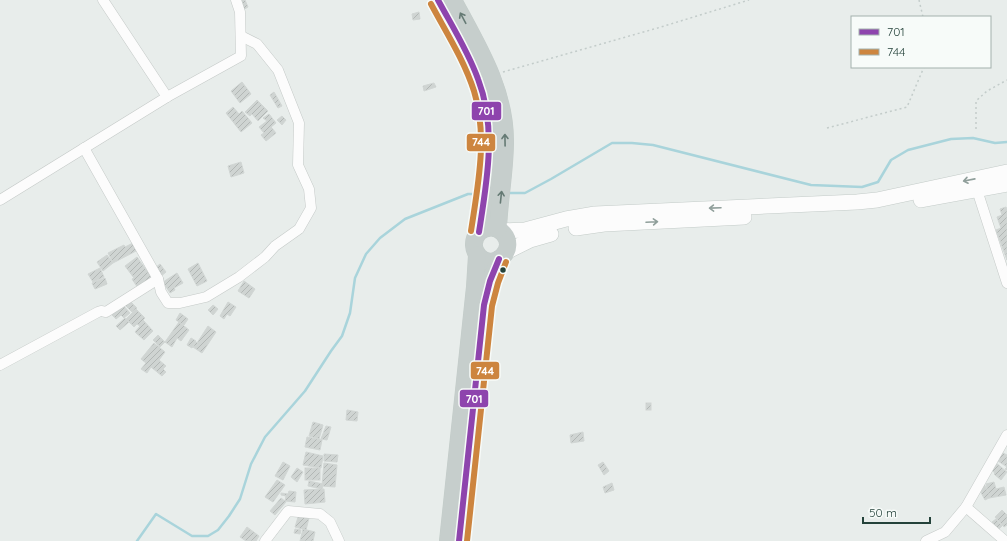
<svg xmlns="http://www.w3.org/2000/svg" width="1007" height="541" font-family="Quicksand,sans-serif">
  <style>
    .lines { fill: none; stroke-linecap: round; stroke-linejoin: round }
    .stream { stroke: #a9d4db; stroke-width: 2.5 }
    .building { fill: url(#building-hatch); stroke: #d1d6d4 }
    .minor-casing { stroke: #c5cac8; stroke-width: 11 }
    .secondary-casing { stroke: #c3cbc8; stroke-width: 16 }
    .trunk-casing { stroke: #c3ccc9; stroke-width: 18 }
    .path { stroke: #c3ccca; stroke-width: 1.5; stroke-dasharray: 2 3; stroke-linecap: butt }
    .minor { stroke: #fcfcfc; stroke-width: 10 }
    .secondary { stroke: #fcfcfc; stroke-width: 15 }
    .trunk { stroke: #c6cecc; stroke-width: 17 }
    .bus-1-casing { stroke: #f7fbf9; stroke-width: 9 }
    .bus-2-casing { stroke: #f7fbf9; stroke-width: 9 }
    .bus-1 { stroke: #8e44ad; stroke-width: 6 }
    .bus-2 { stroke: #cd853f; stroke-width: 6 }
    .oneway { stroke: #657a74 }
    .oneway2 { stroke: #909f9b }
    .bus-dot { fill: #24423a; stroke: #f7fbf9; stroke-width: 1.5 }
    .line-badge { stroke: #f7fbf9; stroke-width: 1.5 }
    .badge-label { font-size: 11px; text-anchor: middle; font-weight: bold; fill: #fff }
  </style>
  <defs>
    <pattern id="building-hatch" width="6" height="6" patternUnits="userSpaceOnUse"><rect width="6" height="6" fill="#cfd4d2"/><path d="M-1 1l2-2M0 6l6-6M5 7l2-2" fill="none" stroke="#b2b7b5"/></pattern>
  </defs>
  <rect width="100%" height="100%" fill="#e8edeb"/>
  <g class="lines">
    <g class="stream">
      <path d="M506 193H525L551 179 612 143H632L653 145 811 185 862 187 878 182 891 160 908 150 951 139 973 138 995 143 1007 142"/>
      <path d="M137 541 156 514 192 536H208L218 530 229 516 240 499 251 464 265 437 305 391 331 351 342 336 350 313 355 278 366 254 380 238 405 219 468 194H479"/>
    </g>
  </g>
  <g class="building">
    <path d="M238 0H245L248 7 243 10Z"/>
    <path d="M419 12 420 19 413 20 412 14Z"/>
    <path d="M242 82 251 94 240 103 231 91Z"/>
    <path d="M434 83 436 87 424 91 423 86Z"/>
    <path d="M274 92 282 106 278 108 270 95Z"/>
    <path d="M257 100 268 111 258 121 252 114 250 116 245 112Z"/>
    <path d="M233 107 239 114 242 111 252 123 241 132 226 113Z"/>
    <path d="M269 114 276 123 271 127 276 133 266 141 261 135 264 133 259 127 267 121 263 118Z"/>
    <path d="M282 116 286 120 282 125 277 120Z"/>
    <path d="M241 162 244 173 231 177 228 166Z"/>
    <path d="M1006 207 1007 209V260L996 230 1001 228 997 217 1002 215 1000 209Z"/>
    <path d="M135 242 138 250 113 263 108 253 124 245 125 247Z"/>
    <path d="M107 255 113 263 103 271 97 262Z"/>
    <path d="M137 257 152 278 138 288 132 279 134 278 125 266Z"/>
    <path d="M198 263 207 281 197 286 188 269Z"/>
    <path d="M160 264 166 272 161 276 155 268Z"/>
    <path d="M100 268 104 277 93 282 88 274Z"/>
    <path d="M177 273 183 283 174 288 175 290 170 293 163 282Z"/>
    <path d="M105 278 107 284 95 289 92 283Z"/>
    <path d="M244 281 255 289 249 298 238 291Z"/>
    <path d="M129 300 137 308 132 312 124 304Z"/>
    <path d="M228 302 236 307 230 316 227 314 224 319 220 316Z"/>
    <path d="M122 304 130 313 124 318 121 315 116 319 111 314Z"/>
    <path d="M213 305 218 309 213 315 208 310Z"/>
    <path d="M136 309 145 318 143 320 153 331 144 340 135 332 140 326 137 324 134 327 126 319Z"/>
    <path d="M180 313 188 319 184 325 176 320Z"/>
    <path d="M125 318 129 322 120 330 116 326Z"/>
    <path d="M179 322 189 330 181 341 177 338 172 347 165 342Z"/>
    <path d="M208 326 216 332 202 353 193 347 196 342 197 343Z"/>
    <path d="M158 335 165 342 160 347 153 340Z"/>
    <path d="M191 338 196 341 192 348 187 345Z"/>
    <path d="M154 343 165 352 159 360 166 366 163 369 166 372 162 376 151 367 147 373 141 369 146 363 141 359Z"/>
    <rect x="646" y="403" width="5" height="7"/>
    <path d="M347 410 358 412 357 421 346 420Z"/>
    <path d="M313 422 323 425 319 439 309 436Z"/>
    <path d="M326 426 331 427 327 440 321 439Z"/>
    <path d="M583 432 584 441 571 443 570 435Z"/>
    <path d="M307 437 322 440 320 450 305 447Z"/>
    <path d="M306 452 323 456 321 468 303 465Z"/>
    <path d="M1001 452 1007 455V470L1005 469 1007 467 998 461 1000 459 997 457Z"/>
    <path d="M324 454 338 455 337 462 324 461Z"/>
    <path d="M283 462 290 466 283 480 275 476Z"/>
    <path d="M603 462 609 471 604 475 598 465Z"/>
    <path d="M995 462 1007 472 1001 480 994 474 995 473 990 469Z"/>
    <path d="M324 463 337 465 335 487 322 486Z"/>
    <path d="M297 468 303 472 297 482 291 477Z"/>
    <rect x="305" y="468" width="15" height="12"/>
    <path d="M277 480 285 485 273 502 265 497Z"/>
    <path d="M309 481 323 484 322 489 308 486Z"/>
    <path d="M994 482 996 489 1004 487 1006 495 989 498 986 484Z"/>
    <path d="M612 483 614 490 605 493 603 487Z"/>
    <path d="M984 484 991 497 985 500 978 487Z"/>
    <path d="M324 489 325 502 305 504 304 490Z"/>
    <path d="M289 491 296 492 295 502 285 501 286 496 281 495V493L288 494Z"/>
    <path d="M281 498 286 502 275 515 270 511Z"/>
    <path d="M1002 510 1007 515V525L1004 527 995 517Z"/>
    <path d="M299 514 309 518 306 530 295 527Z"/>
    <path d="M996 519 1002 526 998 530 992 522Z"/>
    <path d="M247 527 259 536 256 541H246L240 537Z"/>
    <path d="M295 529 301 530 300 534 294 533Z"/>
    <path d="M303 529 315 532 313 541H300Z"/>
  </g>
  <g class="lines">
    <g class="minor-casing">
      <g id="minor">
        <path d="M103 0 167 97"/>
        <path d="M84 148 158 279 161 292 168 303H180L206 297 239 277 265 257 275 246 299 229 311 208 309 189 298 165 299 123 278 70 257 44 241 36"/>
        <path d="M977 190 1007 283"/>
        <path d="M0 200 167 97 241 56 240 12 236 0"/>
        <path d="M0 365 98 312 101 311 106 312 158 279"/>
        <path d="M966 507 1005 541"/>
        <path d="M265 541 288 511 320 514 330 522 339 541"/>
        <path d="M926 541 945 532 966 507 1007 435"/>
      </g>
    </g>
    <g class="secondary-casing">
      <g id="secondary">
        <path d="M921 200 1007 184"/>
        <path d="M576 228 604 224 744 217"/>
        <path d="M501 231 525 230 566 219 595 214 857 202 877 200 1007 172"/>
        <path d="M506 252 530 240 551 234"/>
      </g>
    </g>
    <g class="trunk-casing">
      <g id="trunk">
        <path d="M438 0C452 28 473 60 482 90 496 132 486 188 479 232 464 249 486 272 502 257 518 242 498 218 479 232"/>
        <path d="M453 0C477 45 505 89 505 141 505 171 499 200 498 229"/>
        <path d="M482 320C484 298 490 279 499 259"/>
        <path d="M448 541 475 287 477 255"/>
      </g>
    </g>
    <g class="path">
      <path d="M919 0 923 17"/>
      <path d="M503 72 661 27 749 0"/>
      <path d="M827 128 907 107 924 67"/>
      <path d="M976 129V101L987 91 1007 80"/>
    </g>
    <use href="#minor" class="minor"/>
    <use href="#secondary" class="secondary"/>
    <use href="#trunk" class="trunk"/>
    <g class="bus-1-casing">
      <g id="bus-1">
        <path d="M438 0C452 26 468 51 478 79 497 128 487 181 479 232"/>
        <path d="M459 541 484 305 490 281 499 259"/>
      </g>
    </g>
    <g class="bus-2-casing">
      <g id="bus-2">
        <path d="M431 4C446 32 464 60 474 91 488 136 478 185 471 231"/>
        <path d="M467 541 492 306 498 283 506 262"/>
      </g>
    </g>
    <use href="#bus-1" class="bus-1"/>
    <use href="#bus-2" class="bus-2"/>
  </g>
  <defs><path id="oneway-shaft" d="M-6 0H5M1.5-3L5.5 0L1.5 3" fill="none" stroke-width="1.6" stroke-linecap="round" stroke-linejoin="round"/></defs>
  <g class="oneway">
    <use href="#oneway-shaft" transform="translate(463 18) rotate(-118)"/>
    <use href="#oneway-shaft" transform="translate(505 140) rotate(-91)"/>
    <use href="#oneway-shaft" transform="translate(501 197) rotate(-84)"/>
  </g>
  <g class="oneway2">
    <use href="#oneway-shaft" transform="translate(969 180) rotate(169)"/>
    <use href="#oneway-shaft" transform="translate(715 208) rotate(178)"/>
    <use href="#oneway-shaft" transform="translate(652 222) rotate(-3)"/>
  </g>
  <circle class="bus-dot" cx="503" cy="270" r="3.5"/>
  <g class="line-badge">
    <rect x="471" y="101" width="31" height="20" rx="4" fill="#8e44ad"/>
    <rect x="466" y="133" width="30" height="19" rx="4" fill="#cd853f"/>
    <rect x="470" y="361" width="30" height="19" rx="4" fill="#cd853f"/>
    <rect x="459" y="389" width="30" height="19" rx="4" fill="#8e44ad"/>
  </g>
  <g class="badge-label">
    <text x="486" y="115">701</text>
    <text x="481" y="146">744</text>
    <text x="485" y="375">744</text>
    <text x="474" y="403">701</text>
  </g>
  <rect x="851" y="16" width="140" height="52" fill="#f7fbf9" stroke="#a3b1ad"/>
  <rect x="859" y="29" width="20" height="6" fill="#8e44ad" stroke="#a3b1ad"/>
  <text x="887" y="36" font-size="12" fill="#24423a">701</text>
  <rect x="859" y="49" width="20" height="6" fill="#cd853f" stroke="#a3b1ad"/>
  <text x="887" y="56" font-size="12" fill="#24423a">744</text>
  <path d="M863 517v6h67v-6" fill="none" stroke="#24423a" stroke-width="2"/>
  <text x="869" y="517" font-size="12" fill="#24423a" stroke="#f7fbf9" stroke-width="3" paint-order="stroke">50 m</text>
</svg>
